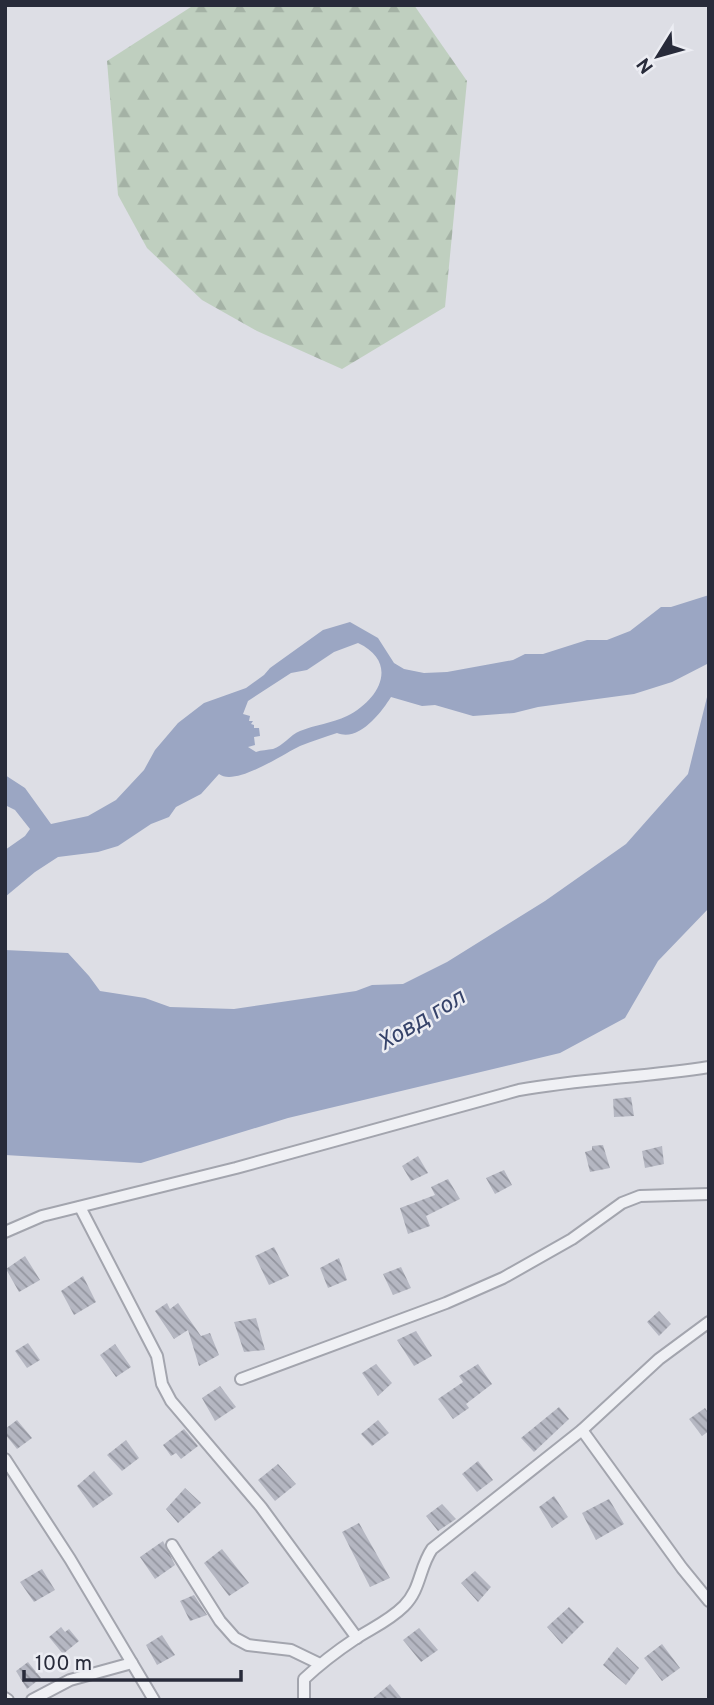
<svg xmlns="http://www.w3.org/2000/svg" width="714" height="1705" font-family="Overpass,sans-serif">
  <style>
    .forest { fill: url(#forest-firs) }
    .water { fill: #9ba6c3; fill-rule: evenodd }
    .building { fill: url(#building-back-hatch) }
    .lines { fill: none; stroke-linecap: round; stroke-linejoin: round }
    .minor-casing { stroke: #a3a5ae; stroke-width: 14 }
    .minor { stroke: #eff0f4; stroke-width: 10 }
    .labels { text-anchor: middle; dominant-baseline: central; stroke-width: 5; stroke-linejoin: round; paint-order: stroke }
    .water-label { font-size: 24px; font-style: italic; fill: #36436a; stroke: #ecedf3 }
  </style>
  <defs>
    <pattern id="forest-firs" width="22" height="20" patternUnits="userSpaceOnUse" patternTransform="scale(1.75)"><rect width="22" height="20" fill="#bfcfbf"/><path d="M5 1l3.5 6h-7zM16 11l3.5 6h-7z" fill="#a4b2a5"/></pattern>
    <pattern id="building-back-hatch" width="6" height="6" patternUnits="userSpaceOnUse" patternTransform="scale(1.75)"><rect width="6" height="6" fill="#b5b7c2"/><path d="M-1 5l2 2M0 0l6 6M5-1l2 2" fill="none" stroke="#93959f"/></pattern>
  </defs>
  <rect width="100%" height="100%" fill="#dddee5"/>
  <path class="forest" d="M194 5H414L467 81 445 307 342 369 257 331 202 300 147 248 118 195 107 61Z"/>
  <g class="water">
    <path d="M709 595V663L672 682 634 694 538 707 514 713 473 716 435 705 422 706 391 697C381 713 359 742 337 733 325 737 312 741 300 746 283 754 235 787 219 774L201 794 176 807 169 817 151 824 118 846 98 852 58 857 35 872 5 897V850L25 836 30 829 15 810 5 805V775L25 788 51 824 88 816 116 800 144 770 155 750 178 723 204 703 246 688 264 675 270 668 323 630 350 622 378 638 394 663 404 669 424 673 447 672 513 660 525 654H543L587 640H607L630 631 661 607H671ZM358 643C400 663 379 700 347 716 332 723 315 725 300 731 290 735 283 746 273 749 268 750 261 750 256 752L248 747 255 745 254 737 260 736 259 728H254V725L251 724 253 721H249L250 716 243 714 248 701 291 673 307 670 334 652Z"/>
    <path d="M709 689V908L658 961 625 1018 560 1053 288 1118 141 1163 5 1155V950L68 953 89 976 100 991 145 998 170 1007 234 1009 356 991 372 985 403 984 447 962 545 901 626 844 688 774Z"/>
  </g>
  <g class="building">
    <path d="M631 1097 634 1116 614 1117 613 1099Z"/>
    <path d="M603 1145 610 1168 590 1172 585 1152 592 1150V1146Z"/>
    <path d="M662 1146 664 1164 645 1168 642 1151Z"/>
    <path d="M418 1156 428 1173 411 1181 402 1166Z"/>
    <path d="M504 1170 512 1185 495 1194 486 1178Z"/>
    <path d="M448 1179 460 1199 426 1216 430 1226 408 1234 400 1208 435 1195 431 1187Z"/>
    <path d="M274 1247 289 1276 269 1285 255 1256Z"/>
    <path d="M25 1256 40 1280 19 1292 6 1269Z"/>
    <path d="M339 1258 347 1280 328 1288 320 1268Z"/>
    <path d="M401 1267 411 1288 393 1295 383 1274Z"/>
    <path d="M83 1276 96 1302 74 1315 61 1291Z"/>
    <path d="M167 1303 170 1309 178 1303 201 1336 210 1333 219 1355 199 1366 188 1330 174 1339 155 1311Z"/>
    <path d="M659 1311 671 1324 659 1336 647 1322Z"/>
    <path d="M256 1318 265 1350 244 1352 234 1322Z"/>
    <path d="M416 1331 432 1356 414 1366 397 1340Z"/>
    <path d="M28 1343 40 1360 27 1368 15 1351Z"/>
    <path d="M115 1344 131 1367 116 1377 100 1355Z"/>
    <path d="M376 1364 392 1383 378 1396 362 1373Z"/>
    <path d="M478 1364 492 1384 466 1404 469 1408 453 1419 438 1399 463 1382 459 1376Z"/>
    <path d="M220 1386 236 1407 215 1421 202 1398Z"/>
    <path d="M559 1407 569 1419 534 1452 521 1438Z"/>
    <path d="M705 1408 709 1414V1431L702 1436 689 1419Z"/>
    <path d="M17 1420 32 1438 17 1449 5 1434V1429Z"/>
    <path d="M378 1420 389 1433 372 1446 361 1434Z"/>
    <path d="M184 1429 198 1446 181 1459 176 1453 171 1456 163 1445Z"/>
    <path d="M126 1440 139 1458 122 1471 107 1455Z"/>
    <path d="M478 1461 493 1480 477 1492 462 1474Z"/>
    <path d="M278 1464 296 1484 275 1501 258 1480Z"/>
    <path d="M94 1471 113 1494 93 1508 77 1486Z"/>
    <path d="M185 1488 201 1503 178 1523 166 1509Z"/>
    <path d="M554 1496 568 1517 552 1528 539 1507Z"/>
    <path d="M609 1499 624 1524 596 1540 582 1513Z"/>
    <path d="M442 1504 456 1519 438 1531 426 1516Z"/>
    <path d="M359 1523 390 1578 370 1587 342 1532Z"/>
    <path d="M163 1541 175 1565 155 1579 140 1557Z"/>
    <path d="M222 1549 249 1583 229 1596 204 1563Z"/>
    <path d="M42 1569 55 1590 34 1602 20 1582Z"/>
    <path d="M475 1571 491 1587 478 1602 461 1583Z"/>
    <path d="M194 1595 207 1615 190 1621 180 1601Z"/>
    <path d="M569 1607 584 1622 562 1644 547 1627Z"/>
    <path d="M61 1627 65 1632 69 1629 79 1641 63 1654 49 1637Z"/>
    <path d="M419 1628 438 1650 421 1662 403 1640Z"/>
    <path d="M162 1635 175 1655 157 1665 146 1645Z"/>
    <path d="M662 1644 680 1668 662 1681 644 1658Z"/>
    <path d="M617 1647 639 1668 626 1685 603 1665Z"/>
    <path d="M28 1662 41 1678 27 1689 16 1671Z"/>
    <path d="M390 1684 403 1700H371Z"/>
  </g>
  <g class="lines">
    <g class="minor-casing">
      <g id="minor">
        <path d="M80 1207 157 1356 162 1384 171 1401 261 1507 357 1638"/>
        <path d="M5 1232 42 1216 236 1168 519 1090C582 1079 646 1077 709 1067"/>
        <path d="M241 1379 446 1303 503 1278 572 1239 622 1203 640 1196 709 1194"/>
        <path d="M582 1430 682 1568 709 1601"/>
        <path d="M5 1459 70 1559 154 1700"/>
        <path d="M172 1545 220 1621 235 1638 248 1645 291 1650 320 1664"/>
        <path d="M5 1698 8 1700"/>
        <path d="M32 1700 70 1680 132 1663"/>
        <path d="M304 1700V1679C320 1664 337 1651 355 1639 372 1628 389 1621 404 1606 421 1589 419 1568 432 1549L582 1430 659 1359 709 1322"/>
      </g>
    </g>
    <use href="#minor" class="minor"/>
  </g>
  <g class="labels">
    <g class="water-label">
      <text transform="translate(422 1021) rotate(-31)">Ховд гол</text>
    </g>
  </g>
  <rect width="714" height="1705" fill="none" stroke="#282b3a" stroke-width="14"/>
  <g transform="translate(658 56) rotate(233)" stroke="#ecedf3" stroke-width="5" paint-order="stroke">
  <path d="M0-5L12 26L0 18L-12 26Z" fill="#282b3a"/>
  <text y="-10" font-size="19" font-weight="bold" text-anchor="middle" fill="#282b3a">N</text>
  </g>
  <path d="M24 1670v10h217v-10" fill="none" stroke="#282b3a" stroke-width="3.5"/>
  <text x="35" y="1670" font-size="21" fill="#282b3a" stroke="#ecedf3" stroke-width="5" paint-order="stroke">100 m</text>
</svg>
